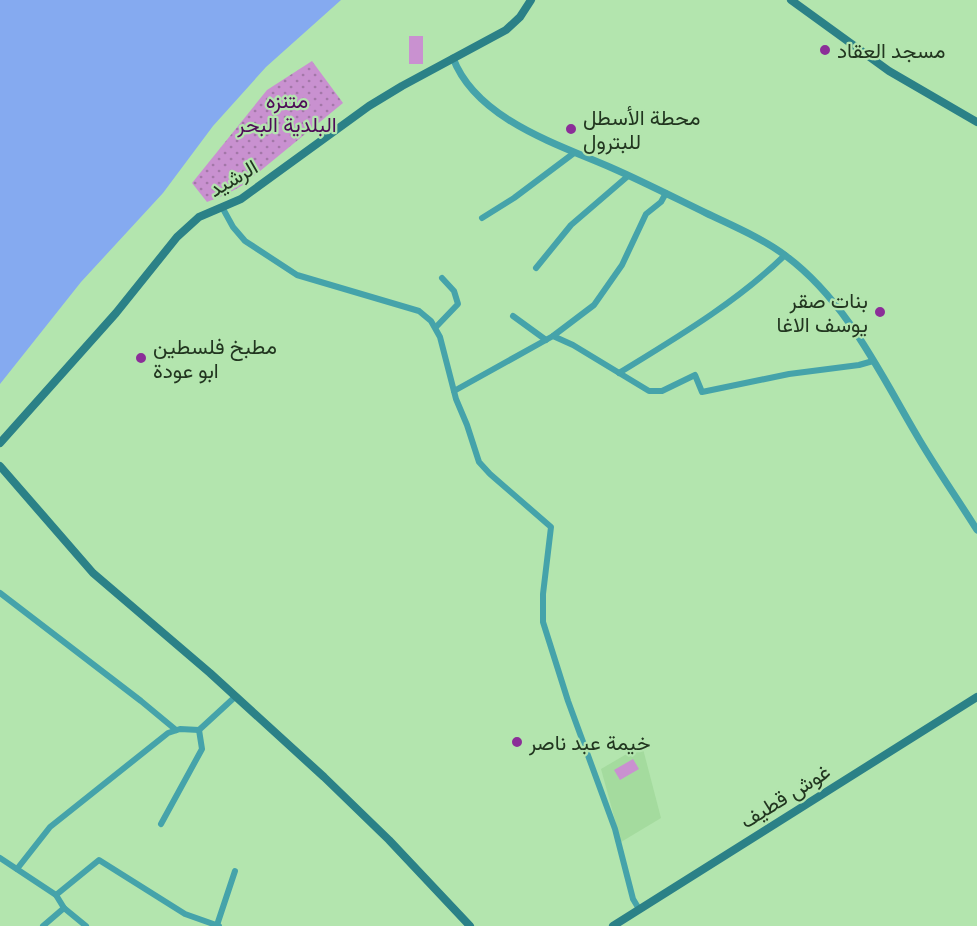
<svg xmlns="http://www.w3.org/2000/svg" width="977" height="926" font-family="Figtree,Vazirmatn,sans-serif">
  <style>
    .built { fill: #a4db9e }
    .grass { fill: #c991d0 }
    .park { fill: url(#park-dots) }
    .water { fill: #85aaf0 }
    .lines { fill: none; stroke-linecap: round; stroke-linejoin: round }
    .minor { stroke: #45a3aa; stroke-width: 6 }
    .tertiary { stroke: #45a3aa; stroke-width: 7 }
    .secondary { stroke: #2b8187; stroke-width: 8 }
    .poi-dot { fill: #8b2e98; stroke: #b3e5ae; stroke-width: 2 }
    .labels { text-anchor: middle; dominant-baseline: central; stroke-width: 4.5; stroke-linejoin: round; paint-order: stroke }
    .poi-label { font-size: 21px; fill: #223620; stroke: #b3e5ae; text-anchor: start }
    .park-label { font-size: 21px; fill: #4e0b57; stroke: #b3e5ae }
    .street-label { font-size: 21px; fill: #223620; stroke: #b3e5ae }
  </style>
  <defs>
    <pattern id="park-dots" width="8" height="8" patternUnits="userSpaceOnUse" patternTransform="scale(1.5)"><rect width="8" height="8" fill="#c991d0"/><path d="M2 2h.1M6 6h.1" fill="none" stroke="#a377a8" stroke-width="1.8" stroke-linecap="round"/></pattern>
  </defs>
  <rect width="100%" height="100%" fill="#b3e5ae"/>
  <path class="built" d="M642 745 661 818 621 842 601 769Z"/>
  <g class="grass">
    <rect x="409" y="36" width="14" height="28"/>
    <path d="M633 759 639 769 620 780 614 770Z"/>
  </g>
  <path class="park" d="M312 61 343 103 243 185 227 194 207 202 192 183 267 90Z"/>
  <path class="water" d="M0 0H341L266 67 213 126 163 193 81 282 0 384Z"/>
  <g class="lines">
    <g class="minor">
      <path d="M222 207 233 227 245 241 297 275 419 311 431 321 440 337 456 399 467 425 479 462 490 474 551 527 543 594V622L568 701 615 829 633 899 639 909"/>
      <path d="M482 218 514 198 574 153"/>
      <path d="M536 268 571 225 628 176"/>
      <path d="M513 316 546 340"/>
      <path d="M436 327 458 304 454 291 442 278"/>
      <path d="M553 336 573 345 649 391H662L695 375 702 392 789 374 859 365 873 361"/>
      <path d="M619 373C676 338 737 302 785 255"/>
      <path d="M454 391 553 336 594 305 622 265 646 214 661 202 666 193"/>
      <path d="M0 593 141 701 176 730"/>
      <path d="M161 824 202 749 199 730"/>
      <path d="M0 858 56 895 99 860 185 914 219 926"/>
      <path d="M17 869 50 827 168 733 180 729 199 730 236 696"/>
      <path d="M56 895 64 908 86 926"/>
      <path d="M217 925 235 871"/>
      <path d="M43 926 64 908"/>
    </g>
    <path class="tertiary" d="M453 58C476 119 557 144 612 168 644 182 675 198 706 213 733 226 762 238 786 256 846 301 879 371 916 434 935 467 957 498 977 530"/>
    <g class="secondary">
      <path d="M791 0 889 71 977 122"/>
      <path d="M0 443 116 313 177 237 199 217 241 199 369 106 402 86 506 30 520 17 531 0"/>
      <path d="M0 466 93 573 210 673 324 777 389 840 470 926"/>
      <path d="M613 926 977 697"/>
    </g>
  </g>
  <g class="poi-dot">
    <circle cx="825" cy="50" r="6"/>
    <circle cx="571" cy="129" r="6"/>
    <circle cx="880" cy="312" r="6"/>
    <circle cx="141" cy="358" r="6"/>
    <circle cx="517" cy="742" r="6"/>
  </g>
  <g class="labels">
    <g class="poi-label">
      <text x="837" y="50">مسجد العقاد</text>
      <text x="583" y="117">محطة الأسطل<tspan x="583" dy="24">للبترول</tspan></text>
      <text x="868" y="300" text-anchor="end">بنات صقر<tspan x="868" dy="24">يوسف الاغا</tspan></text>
      <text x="153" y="346">مطبخ فلسطين<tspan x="153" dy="24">ابو عودة</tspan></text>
      <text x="529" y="742">خيمة عبد ناصر</text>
    </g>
    <g class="park-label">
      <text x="287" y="100">متنزه<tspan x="287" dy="24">البلدية البحر</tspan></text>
    </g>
    <g class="street-label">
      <text transform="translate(233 178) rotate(-30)">الرشيد</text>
      <text transform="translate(785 796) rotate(-32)">غوش قطيف</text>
    </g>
  </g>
</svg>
